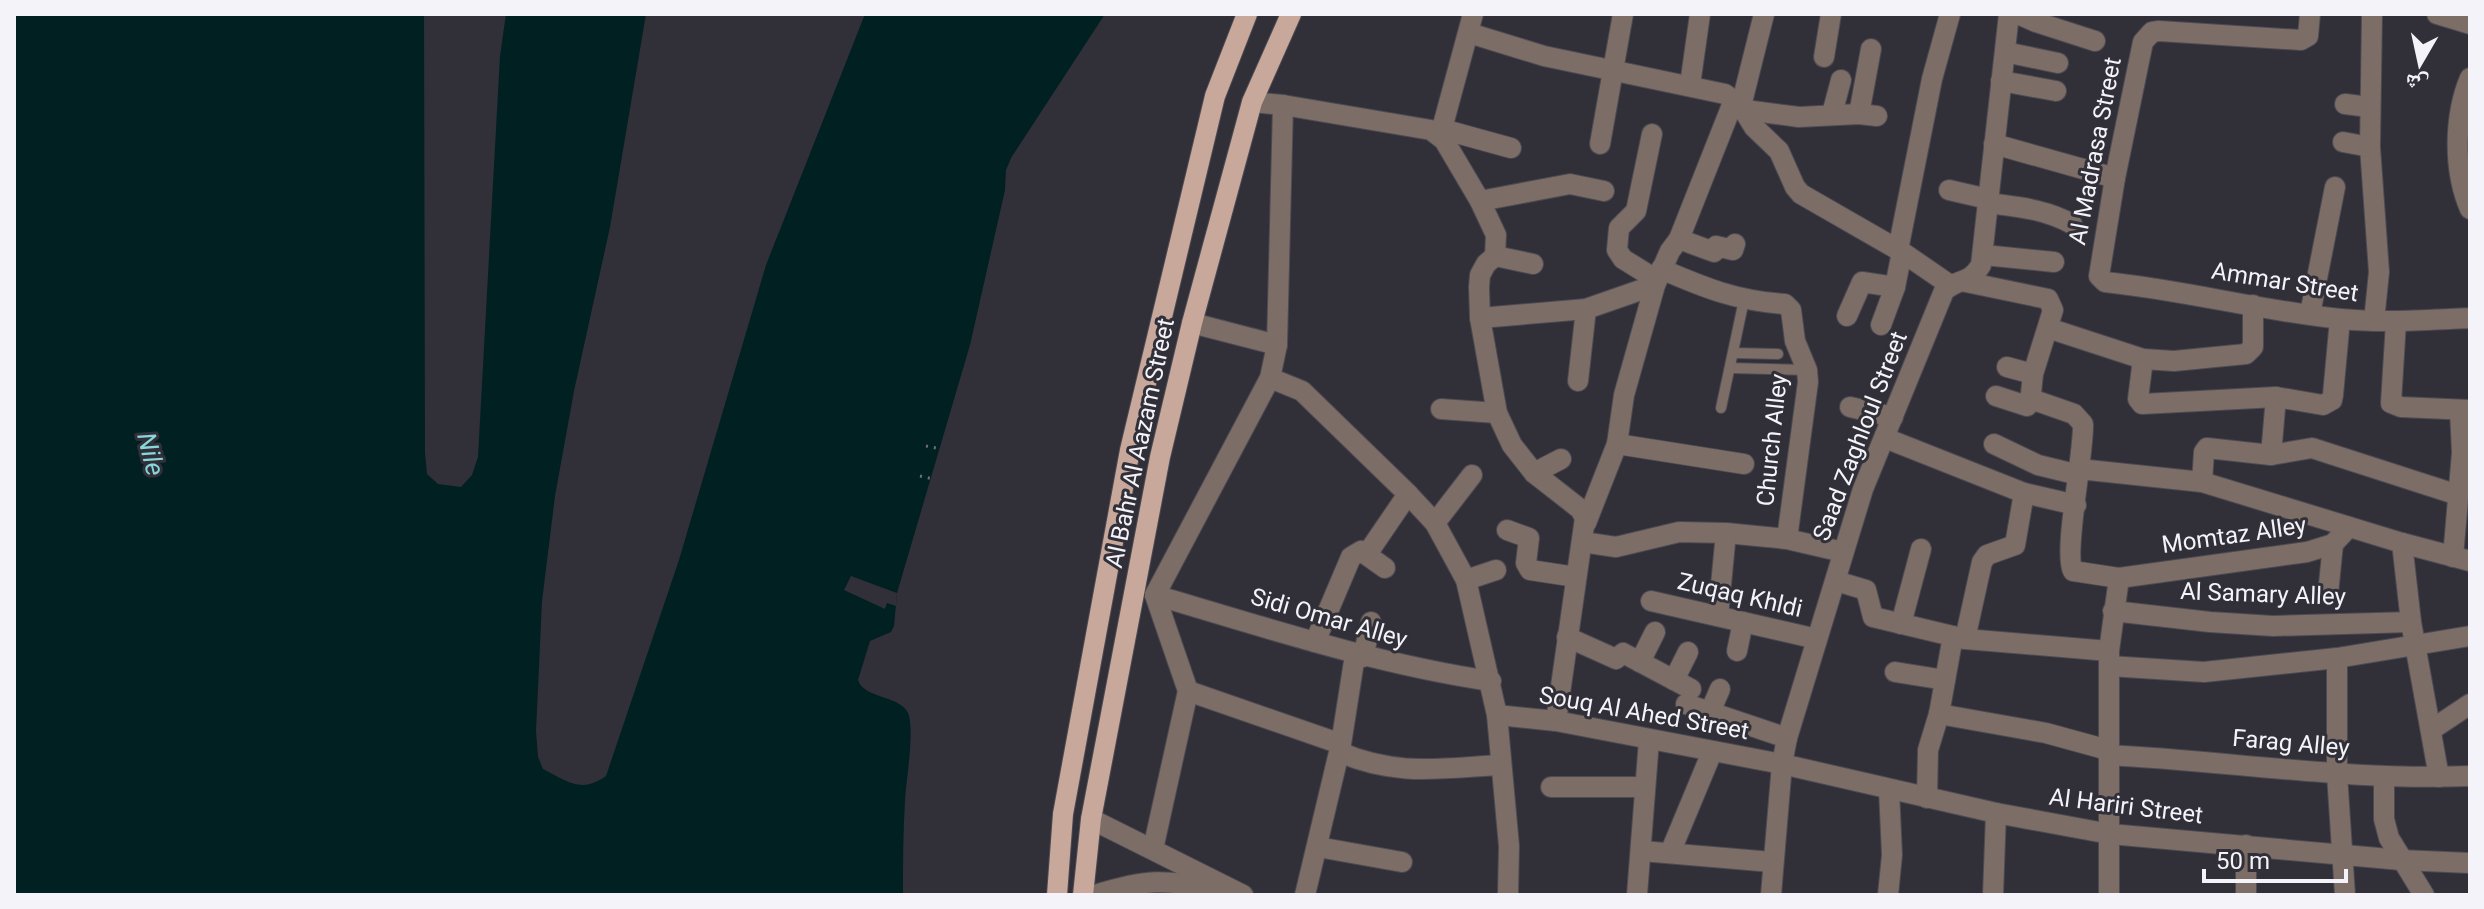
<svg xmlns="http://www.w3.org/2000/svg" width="2484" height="909" font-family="Roboto,'Noto Naskh Arabic',sans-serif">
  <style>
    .water { fill: #002021 }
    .pier { fill: #312f38 }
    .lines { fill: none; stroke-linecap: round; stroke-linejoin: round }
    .service-casing { stroke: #4c4a53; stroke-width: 12 }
    .minor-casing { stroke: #4c4a53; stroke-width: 22 }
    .primary-casing { stroke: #4c4a53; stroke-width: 22 }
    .path { stroke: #717078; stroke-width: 3; stroke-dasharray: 2 6; stroke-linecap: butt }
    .service { stroke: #7c6d66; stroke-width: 10 }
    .minor { stroke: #7c6d66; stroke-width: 20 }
    .primary { stroke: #c7a89b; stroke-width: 20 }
    .labels { text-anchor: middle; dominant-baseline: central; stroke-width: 6; stroke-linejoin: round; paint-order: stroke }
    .street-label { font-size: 24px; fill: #f4f3f9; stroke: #312f38 }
    .water-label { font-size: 26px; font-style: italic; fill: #86d6da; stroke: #312f38 }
  </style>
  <rect width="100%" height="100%" fill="#312f38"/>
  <path class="water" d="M14 14H424L425 453 427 474 438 484 461 487 472 475 478 457 500 56 506 14H646L610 227 574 391 555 496 542 601 536 731 538 757 543 769C567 781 581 794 606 776L679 560 766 265 865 14H1105L1011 158 1006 170 1005 190 970 345 897 593 894 626 891 632 870 641 858 680C864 699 900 695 908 713 915 729 906 781 905 801 903 832 903 864 903 895H14Z"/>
  <path class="pier" d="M851 576 897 593 896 606 887 603 885 609 844 590Z"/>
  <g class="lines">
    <g class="service-casing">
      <g id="service">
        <path d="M1733 353 1778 354"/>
        <path d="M1730 368 1807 370"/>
        <path d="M1721 408 1744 300"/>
      </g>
    </g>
    <g class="minor-casing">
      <g id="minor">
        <path d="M2018 14 2036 22 2095 41"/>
        <path d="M2310 14 2308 36 2301 40 2159 31 2152 32 2143 42 2115 178 2099 276 2105 282C2184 290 2262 311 2341 319 2384 323 2427 320 2470 318"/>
        <path d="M2372 14 2370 147 2379 272 2374 321"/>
        <path d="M2437 14 2470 24"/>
        <path d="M1469 33 1544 56 1725 94 1741 106 1754 127 1779 151 1795 187 1801 194 1902 252 1950 285"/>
        <path d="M2005 52 2058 63"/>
        <path d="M1824 57 1831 14"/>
        <path d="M2470 78C2454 116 2453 170 2470 209"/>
        <path d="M2001 81 2056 91"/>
        <path d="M1690 85 1700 14"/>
        <path d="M1252 102 1283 105 1431 130 1444 140 1480 201 1496 235 1495 256 1486 264 1480 275 1479 287 1480 318 1497 413 1512 445 1534 473 1580 509 1585 518 1556 721"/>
        <path d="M2345 104 2369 107"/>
        <path d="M1741 106 1764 14"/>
        <path d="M1745 110 1799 117 1859 114 1877 116"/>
        <path d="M1832 114 1841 80"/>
        <path d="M1859 114 1871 49"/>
        <path d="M1442 129 1511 148"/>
        <path d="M1652 134 1636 211 1619 228 1617 250 1623 259 1657 280"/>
        <path d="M1440 136 1473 14"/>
        <path d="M2343 142 2370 147"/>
        <path d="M1600 144 1623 14"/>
        <path d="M1994 144 2115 178"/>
        <path d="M1949 190 1988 199"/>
        <path d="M1480 201 1570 184 1604 191"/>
        <path d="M1988 203C2018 207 2045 209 2072 224"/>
        <path d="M1679 239 1714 252 1716 246 1733 250 1735 244"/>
        <path d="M1898 250 1932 79 1950 14"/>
        <path d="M1984 255 2054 262"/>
        <path d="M1495 256 1533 264"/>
        <path d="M1661 269C1705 288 1737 301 1785 304L1791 310 1795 341 1807 370 1808 382 1787 539"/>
        <path d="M1966 282 2048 299 2053 310 2033 374 2030 403 2027 406 1996 396"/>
        <path d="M2310 314 2335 187"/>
        <path d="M1847 316 1862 282 1895 287"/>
        <path d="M1480 318 1586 309 1655 285"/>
        <path d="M2396 322 2391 403 2401 407 2470 410"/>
        <path d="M1192 323 1277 345"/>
        <path d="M1881 325 1895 287 1902 252"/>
        <path d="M2048 328 2143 359 2174 361 2246 354 2253 347V305"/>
        <path d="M2143 359 2138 399 2142 404 2276 397 2323 405 2332 400 2333 395 2340 319"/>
        <path d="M2007 367 2033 374"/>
        <path d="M1270 378 1302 391 1408 494 1435 523 1466 580 1497 715 1509 846 1508 895"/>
        <path d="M1578 381 1586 309"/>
        <path d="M2031 399 2074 414 2083 424C2084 454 2063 553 2073 571L2119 578 2307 552 2333 544 2349 527"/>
        <path d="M1850 407 1893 417"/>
        <path d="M1441 409 1497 413"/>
        <path d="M1885 438 2024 493 2076 505"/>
        <path d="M1617 444 1744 464"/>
        <path d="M1994 444 2038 465 2079 475"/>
        <path d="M2271 455 2276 397"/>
        <path d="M2079 469 2202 482 2402 543 2470 561"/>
        <path d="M1534 473 1561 459"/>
        <path d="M2202 482 2204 452 2207 448 2271 455 2312 448 2458 495"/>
        <path d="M1435 523 1472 475"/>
        <path d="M1586 523 1617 444 1624 395 1655 285 1670 251 1679 239 1734 100"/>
        <path d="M1507 530 1529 538 1526 563 1530 570 1576 577"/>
        <path d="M1582 542 1616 547 1679 532 1726 533 1787 539 1843 552"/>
        <path d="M2402 543 2411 622 2439 777"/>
        <path d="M1367 554 1408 494"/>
        <path d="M2453 557 2462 453 2460 411"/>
        <path d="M1466 580 1496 570"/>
        <path d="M1836 581 1866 590 1873 617 1965 639 2109 651"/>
        <path d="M2328 594 2333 544"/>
        <path d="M1155 595C1267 628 1376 664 1491 681"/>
        <path d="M1651 601 1817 639"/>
        <path d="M2113 611 2210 622 2273 626 2411 622"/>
        <path d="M1718 616 1726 533"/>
        <path d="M1901 624 1921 549"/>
        <path d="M1567 637 1616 659 1623 653 1691 689"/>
        <path d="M1965 639 1982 562 1987 555 2015 545 2024 493"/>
        <path d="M1315 642 1351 557 1361 551 1385 568"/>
        <path d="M1737 651 1743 622"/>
        <path d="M1363 657 1371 622"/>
        <path d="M2337 658V774L2345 895"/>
        <path d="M1640 662 1655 632"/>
        <path d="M2109 666 2204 672 2337 658 2470 636"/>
        <path d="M1895 672 1945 680"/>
        <path d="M1674 680 1688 652"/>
        <path d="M1188 691 1341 744"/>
        <path d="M1686 704 1787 738"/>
        <path d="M1710 712 1720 689"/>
        <path d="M1939 714 2046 733 2108 750"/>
        <path d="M1497 715 1556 721 1782 764 1996 813 2110 834 2401 860 2470 863"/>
        <path d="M2431 730 2470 704"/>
        <path d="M1339 752C1398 777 1440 768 1501 765"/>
        <path d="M2108 755C2229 761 2349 781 2470 776"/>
        <path d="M2384 776V819L2389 838 2424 895"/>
        <path d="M1551 787H1645"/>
        <path d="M1927 798 1928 750 1939 714 1953 636"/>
        <path d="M1091 819 1243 895"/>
        <path d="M2246 845V895"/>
        <path d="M1318 847 1402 862"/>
        <path d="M1153 849 1188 691 1155 595 1270 378 1277 345 1283 105"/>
        <path d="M1642 851 1772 862"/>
        <path d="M1670 853 1712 752"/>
        <path d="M1095 895C1146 879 1164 879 1216 889"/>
        <path d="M1305 895 1341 744 1355 655"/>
        <path d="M1637 895 1649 740"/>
        <path d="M1771 895 1782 764 1787 738 1863 489 1944 291C1959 277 1968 286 1981 265L2009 14"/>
        <path d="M1888 895 1892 855 1889 790"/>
        <path d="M1993 895 1996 813"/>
        <path d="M2109 895V651L2119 578"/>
      </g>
    </g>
    <g class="primary-casing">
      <g id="primary">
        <path d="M1057 895 1063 814 1130 450 1215 96 1247 14"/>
        <path d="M1083 895 1091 819 1160 457 1192 323 1252 102 1291 14"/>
      </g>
    </g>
    <g class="path">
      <path d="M926 446 941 449"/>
      <path d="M920 476 933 479"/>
    </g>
    <use href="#service" class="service"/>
    <use href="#minor" class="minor"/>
    <use href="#primary" class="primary"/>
  </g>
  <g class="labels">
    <g class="street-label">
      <text transform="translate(2095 151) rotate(-79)">Al Madrasa Street</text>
      <text transform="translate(2285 282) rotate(9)">Ammar Street</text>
      <text transform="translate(1860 436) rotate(-69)">Saad Zaghloul Street</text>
      <text transform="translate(1772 440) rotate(-84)">Church Alley</text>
      <text transform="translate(1140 443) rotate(-78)">Al Bahr Al Aazam Street</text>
      <text transform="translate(2234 535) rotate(-8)">Momtaz Alley</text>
      <text transform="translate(2263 594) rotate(2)">Al Samary Alley</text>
      <text transform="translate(1740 595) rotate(13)">Zuqaq Khldi</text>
      <text transform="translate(1329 618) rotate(16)">Sidi Omar Alley</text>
      <text transform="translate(1644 713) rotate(10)">Souq Al Ahed Street</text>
      <text transform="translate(2291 743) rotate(5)">Farag Alley</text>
      <text transform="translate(2126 806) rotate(7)">Al Hariri Street</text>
    </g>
    <g class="water-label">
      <text transform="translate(151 454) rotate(76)">Nile</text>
    </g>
  </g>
  <rect width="2484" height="909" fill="none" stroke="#f4f3f9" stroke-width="32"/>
  <g transform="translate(2420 64) rotate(189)" stroke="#312f38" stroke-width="6" paint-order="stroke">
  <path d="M0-6L14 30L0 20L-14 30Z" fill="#f4f3f9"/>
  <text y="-12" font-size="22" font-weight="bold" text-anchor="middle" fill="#f4f3f9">ش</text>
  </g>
  <path d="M2204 869v12h142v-12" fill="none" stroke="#f4f3f9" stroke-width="4"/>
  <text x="2216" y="869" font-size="24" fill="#f4f3f9" stroke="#312f38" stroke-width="6" paint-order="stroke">50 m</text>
</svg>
